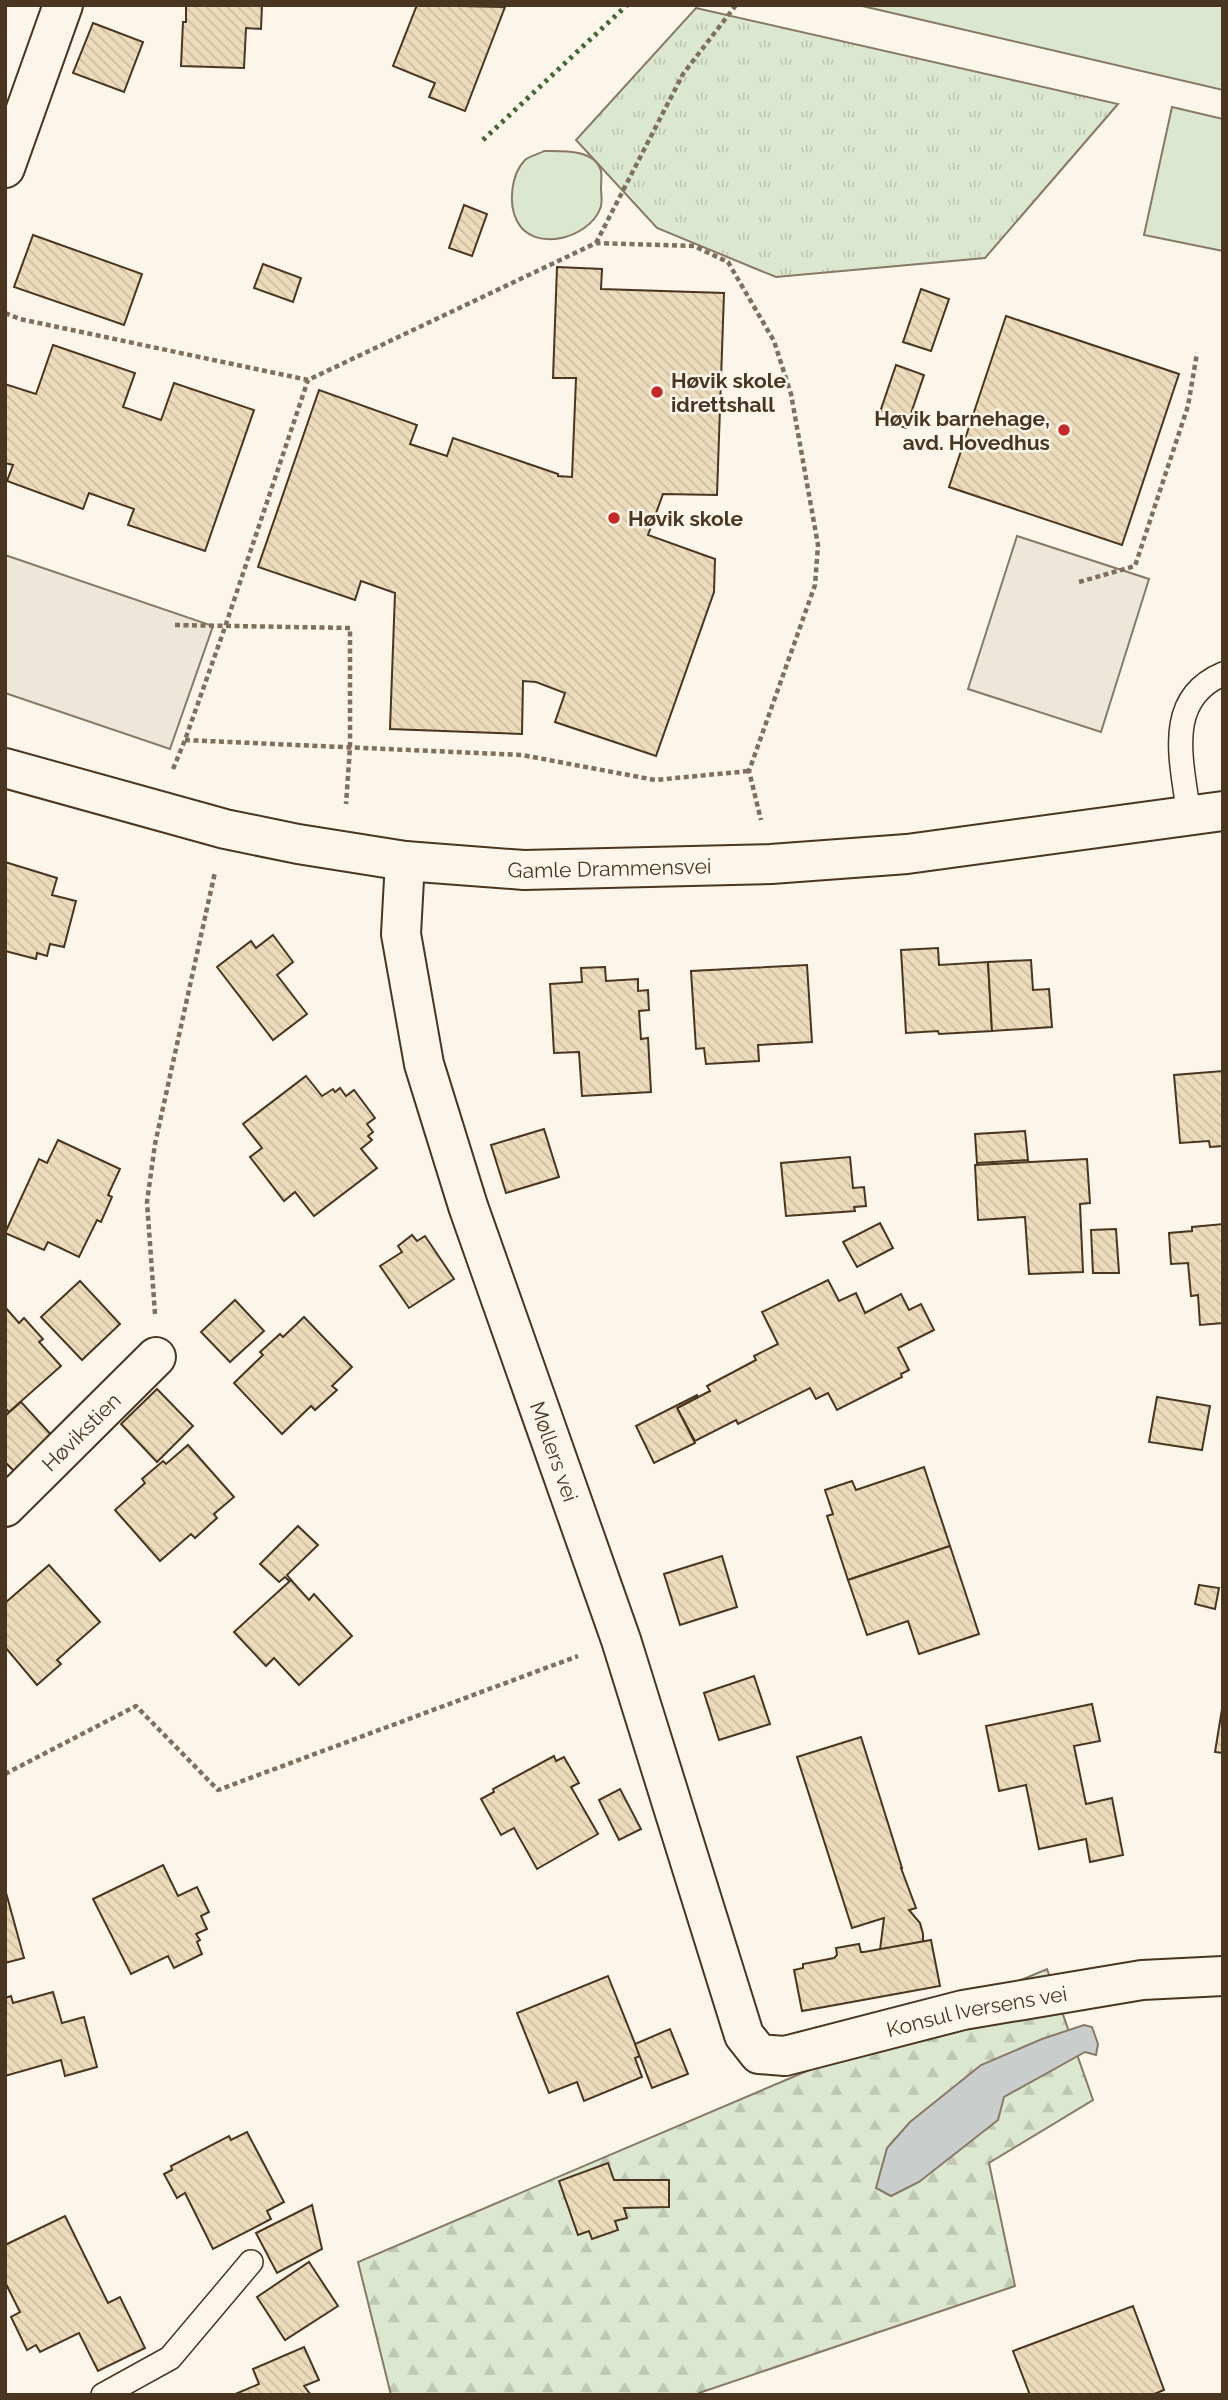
<svg xmlns="http://www.w3.org/2000/svg" width="1228" height="2400" font-family="Raleway,sans-serif">
  <style>
    .grass { fill: url(#grass-tufts); stroke: #887966; stroke-width: 2 }
    .forest { fill: url(#forest-firs); stroke: #887966; stroke-width: 2 }
    .park { fill: #dce7d0; stroke: #887966; stroke-width: 2 }
    .parking { fill: #ede7d9; stroke: #887966; stroke-width: 2 }
    .water { fill: #c9cecd; stroke: #887966; stroke-width: 2 }
    .building { fill: url(#building-back-hatch); stroke: #4a3520; stroke-width: 2 }
    .lines { fill: none; stroke-linecap: round; stroke-linejoin: round }
    .lane-casing { stroke: #4a3520; stroke-width: 26 }
    .street-casing { stroke: #4a3520; stroke-width: 42 }
    .secondary-casing { stroke: #4a3520; stroke-width: 42 }
    .path { stroke: #7f6f5c; stroke-width: 4.5; stroke-dasharray: 5 3.5; stroke-linecap: butt }
    .lane { stroke: #fbf6e9; stroke-width: 23 }
    .street { stroke: #fbf6e9; stroke-width: 38 }
    .secondary { stroke: #fbf6e9; stroke-width: 38 }
    .hedge { stroke: #436837; stroke-width: 5; stroke-dasharray: 3.5 5; stroke-linecap: butt }
    .poi-dot { fill: #c62828; stroke: #fbf6e9; stroke-width: 2.5 }
    .labels { text-anchor: middle; dominant-baseline: central; stroke-width: 5; stroke-linejoin: round; paint-order: stroke }
    .poi-label { font-size: 21px; font-weight: bold; fill: #4a3520; stroke: #fbf6e9; text-anchor: start }
    .street-label { font-size: 21px; fill: #4a3520; stroke: #fbf6e9 }
  </style>
  <defs>
    <pattern id="grass-tufts" width="24" height="20" patternUnits="userSpaceOnUse" patternTransform="scale(1.75)"><rect width="24" height="20" fill="#dce7d0"/><path d="M3 7l-1-3M5 7V3M7 7l1-3M15 17l-1-3M17 17v-4M19 17l1-3" fill="none" stroke="#bec7b2"/></pattern>
    <pattern id="forest-firs" width="22" height="20" patternUnits="userSpaceOnUse" patternTransform="scale(1.75)"><rect width="22" height="20" fill="#dce7d0"/><path d="M5 1l3.5 6h-7zM16 11l3.5 6h-7z" fill="#bec7b2"/></pattern>
    <pattern id="building-back-hatch" width="6" height="6" patternUnits="userSpaceOnUse" patternTransform="scale(1.75)"><rect width="6" height="6" fill="#ecdcbc"/><path d="M-1 5l2 2M0 0l6 6M5-1l2 2" fill="none" stroke="#ccbda1"/></pattern>
  </defs>
  <rect width="100%" height="100%" fill="#fbf6e9"/>
  <path class="grass" d="M696 8 1118 104 985 258 776 277 657 228 576 140Z"/>
  <path class="forest" d="M1047 1969 1093 2100 989 2163 1015 2286 699 2393V2395H391L358 2262Z"/>
  <g class="park">
    <path d="M858 5H1223V90Z"/>
    <path d="M1172 107 1223 119V251L1144 235Z"/>
    <path d="M544 151C562 151 595 149 601 171 602 176 601 183 601 188 601 194 603 203 600 209 588 239 533 253 517 221 508 204 511 174 525 160 529 156 539 154 544 151Z"/>
  </g>
  <g class="parking">
    <path d="M1017 536 1149 579 1101 732 968 689Z"/>
    <path d="M5 555 213 626 170 749 5 693Z"/>
  </g>
  <path class="water" d="M1084 2025 1092 2027 1098 2044 1096 2055 1085 2052 1004 2097 998 2120 919 2182 891 2196 876 2188 887 2148 910 2122 981 2065 1042 2039Z"/>
  <g class="building">
    <path d="M186 5H262L261 29 246 28 244 68 181 66 183 22H186Z"/>
    <path d="M417 5 505 7 465 111 429 97 435 83 393 66Z"/>
    <path d="M93 23 143 42 124 92 73 73Z"/>
    <path d="M464 205 487 214 472 256 449 248Z"/>
    <path d="M33 235 142 274 124 325 14 287Z"/>
    <path d="M263 264 301 278 293 302 254 288Z"/>
    <path d="M557 267 602 269 601 289 724 293 717 495 663 494 648 535 715 559 714 592 656 756 555 722 565 693 536 682 523 681 522 734 390 729 395 593 361 581 355 600 258 567 319 390 417 425 410 444 447 456 453 438 558 474V476L572 477 576 378H553Z"/>
    <path d="M921 289 949 299 931 351 903 342Z"/>
    <path d="M1006 316 1179 374 1122 545 949 487Z"/>
    <path d="M53 345 135 373 123 407 161 420 174 383 254 410 205 551 128 525 134 509 89 493 83 509 7 481 13 465 5 463V384L36 394Z"/>
    <path d="M896 365 924 375 906 428 878 418Z"/>
    <path d="M5 862 57 878 52 895 76 901 64 947 50 944 47 956 37 953 36 959 5 951Z"/>
    <path d="M273 935 293 962 277 975 307 1014 273 1040 217 967 251 941 256 948Z"/>
    <path d="M938 948 939 965 988 962 992 1031 939 1034 938 1031 906 1033 901 950Z"/>
    <path d="M1031 960 1033 990 1049 989 1052 1027 992 1031 988 962Z"/>
    <path d="M807 965 812 1042 758 1045 759 1061 706 1064 704 1048 696 1049 691 971Z"/>
    <path d="M605 967 606 981 638 979V991L648 990 649 1010 639 1011 641 1039 648 1038 651 1092 582 1096 579 1052 554 1053 550 984 582 982 581 968Z"/>
    <path d="M1223 1071V1146L1210 1147 1209 1141 1180 1143 1174 1075Z"/>
    <path d="M306 1076 322 1096 333 1089 335 1092 340 1088 346 1096 354 1090 375 1118 367 1124 373 1132 368 1136 372 1140 361 1149 377 1168 314 1216 295 1192 284 1201 250 1157 262 1148 243 1124Z"/>
    <path d="M544 1129 559 1177 506 1193 491 1145Z"/>
    <path d="M1025 1131 1028 1160 977 1163 975 1134Z"/>
    <path d="M58 1140 120 1169 108 1195 112 1197 101 1222 97 1220 79 1257 48 1242 44 1250 5 1233 39 1159 47 1163Z"/>
    <path d="M850 1157 853 1188 864 1187 866 1206 854 1207 855 1211 786 1216 781 1163Z"/>
    <path d="M1087 1159 1090 1203 1080 1204 1083 1272 1029 1274 1025 1217 978 1220 975 1165Z"/>
    <path d="M880 1223 893 1248 857 1267 843 1242Z"/>
    <path d="M1223 1224V1323L1200 1325 1198 1295 1191 1296 1188 1263 1171 1264 1169 1233 1192 1231V1227Z"/>
    <path d="M1116 1229 1119 1273H1093L1091 1230Z"/>
    <path d="M412 1235 417 1241 425 1236 454 1279 409 1308 380 1266 402 1252 398 1246Z"/>
    <path d="M828 1280 839 1301 856 1293 865 1313 901 1294 909 1310 921 1304 934 1330 898 1348 909 1370 901 1374 902 1377 837 1410 828 1393 816 1399 810 1388 738 1424 736 1420 695 1441 677 1408 710 1391 707 1386 756 1360 754 1356 778 1344 762 1312Z"/>
    <path d="M80 1281 120 1324 82 1360 41 1317Z"/>
    <path d="M235 1300 264 1331 230 1362 201 1332Z"/>
    <path d="M5 1307 19 1323 24 1318 43 1339 39 1342 61 1366 9 1412 5 1408Z"/>
    <path d="M304 1317 352 1367 332 1386 337 1390 315 1410 311 1406 282 1434 234 1383 263 1355 260 1352 280 1334 283 1337Z"/>
    <path d="M157 1389 193 1426 157 1462 121 1424Z"/>
    <path d="M697 1395 698 1397 677 1408 695 1443 654 1463 636 1426Z"/>
    <path d="M1157 1397 1210 1406 1202 1450 1149 1442Z"/>
    <path d="M21 1402 54 1438 16 1473 5 1462V1416Z"/>
    <path d="M188 1445 234 1497 214 1514 217 1518 195 1538 191 1534 160 1561 115 1510 145 1483 142 1479 163 1461 166 1464Z"/>
    <path d="M924 1467 950 1546 848 1580 827 1516 833 1514 825 1490 852 1481 856 1490Z"/>
    <path d="M298 1526 318 1545 287 1575 291 1580 289 1581 285 1577 279 1582 260 1564Z"/>
    <path d="M950 1546 979 1634 919 1654 908 1621 867 1635 848 1580Z"/>
    <path d="M722 1556 737 1607 680 1625 664 1574Z"/>
    <path d="M49 1565 100 1622 57 1660 61 1664 37 1685 5 1647V1603Z"/>
    <path d="M291 1580 309 1600 314 1594 352 1636 299 1685 274 1658 266 1666 234 1632Z"/>
    <path d="M1199 1585 1219 1588 1215 1609 1195 1604Z"/>
    <path d="M754 1676 770 1724 719 1740 704 1693Z"/>
    <path d="M1223 1703V1753L1215 1752Z"/>
    <path d="M1092 1704 1100 1741 1074 1746 1086 1804 1112 1798 1123 1855 1090 1862 1086 1839 1039 1849 1026 1785 999 1791 986 1726Z"/>
    <path d="M861 1737 902 1868H901L916 1908 909 1910 920 1923 923 1934V1942L880 1950 884 1918 852 1928 797 1757Z"/>
    <path d="M554 1756 556 1761 564 1757 579 1783 571 1787 598 1834 537 1869 514 1828 501 1835 481 1799 494 1792 493 1789Z"/>
    <path d="M620 1789 641 1829 619 1840 599 1800Z"/>
    <path d="M163 1865 178 1896 197 1887 209 1912 201 1916 207 1929 196 1934 200 1940 197 1942 202 1954 174 1968 168 1956 131 1974 93 1899Z"/>
    <path d="M5 1889 24 1958 5 1963Z"/>
    <path d="M931 1940 940 1986 802 2011 794 1970 803 1968V1964L834 1958 837 1955 836 1948 859 1944 861 1952H864Z"/>
    <path d="M608 1976 640 2056 635 2058 642 2077 584 2101 577 2082 549 2093 517 2013Z"/>
    <path d="M53 1992 62 2023 84 2017 97 2067 65 2076 61 2060 5 2076V1998L11 1996 13 2003Z"/>
    <path d="M670 2029 688 2074 652 2088 635 2044Z"/>
    <path d="M247 2132 284 2202 267 2211 271 2219 213 2249 185 2193 177 2198 164 2174 172 2170 171 2166 229 2136 231 2140Z"/>
    <path d="M608 2163 614 2180H669V2207L624 2208 627 2218 615 2221 618 2230 592 2239 589 2231 578 2235 559 2181Z"/>
    <path d="M312 2205 322 2249 277 2273 256 2233Z"/>
    <path d="M65 2216 108 2303 120 2297 145 2348 98 2371 79 2333 40 2352 36 2345 27 2350 11 2317 20 2312 5 2282V2245Z"/>
    <path d="M309 2262 338 2306 285 2340 257 2297Z"/>
    <path d="M1133 2306 1164 2390 1152 2395H1030L1013 2351Z"/>
    <path d="M304 2347 319 2380 304 2386 311 2395H233L259 2384 253 2369Z"/>
  </g>
  <g class="lines">
    <g class="lane-casing">
      <g id="lane">
        <path d="M1189 817C1183 764 1162 700 1223 674"/>
        <path d="M103 2395 170 2358 251 2262"/>
      </g>
    </g>
    <g class="street-casing">
      <g id="street">
        <path d="M5 168 63 5"/>
        <path id="s1" d="M405 861 401 934 424 1064 468 1206 621 1640 744 2035 759 2054 785 2056 963 2010 1142 1980 1223 1976"/>
        <path id="s2" d="M5 1507 156 1357"/>
      </g>
    </g>
    <g class="secondary-casing">
      <g id="secondary">
        <path id="s3" d="M5 768 225 829 298 844 405 861 524 870 771 864 907 854 1223 811"/>
      </g>
    </g>
    <g class="path">
      <path d="M596 243 683 74 736 5"/>
      <path d="M5 313 20 319 308 380 596 243 694 246 728 262 774 341 791 394 818 545 815 585 749 771 761 820"/>
      <path d="M1079 582 1135 566 1188 406 1197 353"/>
      <path d="M175 625 350 628V747L346 804"/>
      <path d="M185 740 522 755 655 780 749 771"/>
      <path d="M173 769 185 740 225 627 308 380"/>
      <path d="M155 1314 147 1202 155 1144 215 872"/>
      <path d="M5 1774 136 1706 218 1790 578 1656"/>
    </g>
    <use href="#lane" class="lane"/>
    <use href="#street" class="street"/>
    <use href="#secondary" class="secondary"/>
    <path class="hedge" d="M483 140 627 5"/>
  </g>
  <g class="poi-dot">
    <circle cx="657" cy="392" r="7"/>
    <circle cx="1064" cy="430" r="7"/>
    <circle cx="614" cy="518" r="7"/>
  </g>
  <g class="labels">
    <g class="poi-label">
      <text x="671" y="380">Høvik skole<tspan x="671" dy="24">idrettshall</tspan></text>
      <text x="1050" y="418" text-anchor="end">Høvik barnehage,<tspan x="1050" dy="24">avd. Hovedhus</tspan></text>
      <text x="628" y="518">Høvik skole</text>
    </g>
    <g class="street-label">
      <text stroke="none"><textPath href="#s3" startOffset="616">Gamle Drammensvei</textPath></text>
      <text stroke="none"><textPath href="#s2" startOffset="107">Høvikstien</textPath></text>
      <text stroke="none"><textPath href="#s1" startOffset="614">Møllers vei</textPath></text>
      <text stroke="none"><textPath href="#s1" startOffset="1475">Konsul Iversens vei</textPath></text>
    </g>
  </g>
  <rect width="1228" height="2400" fill="none" stroke="#4a3520" stroke-width="14"/>
</svg>
